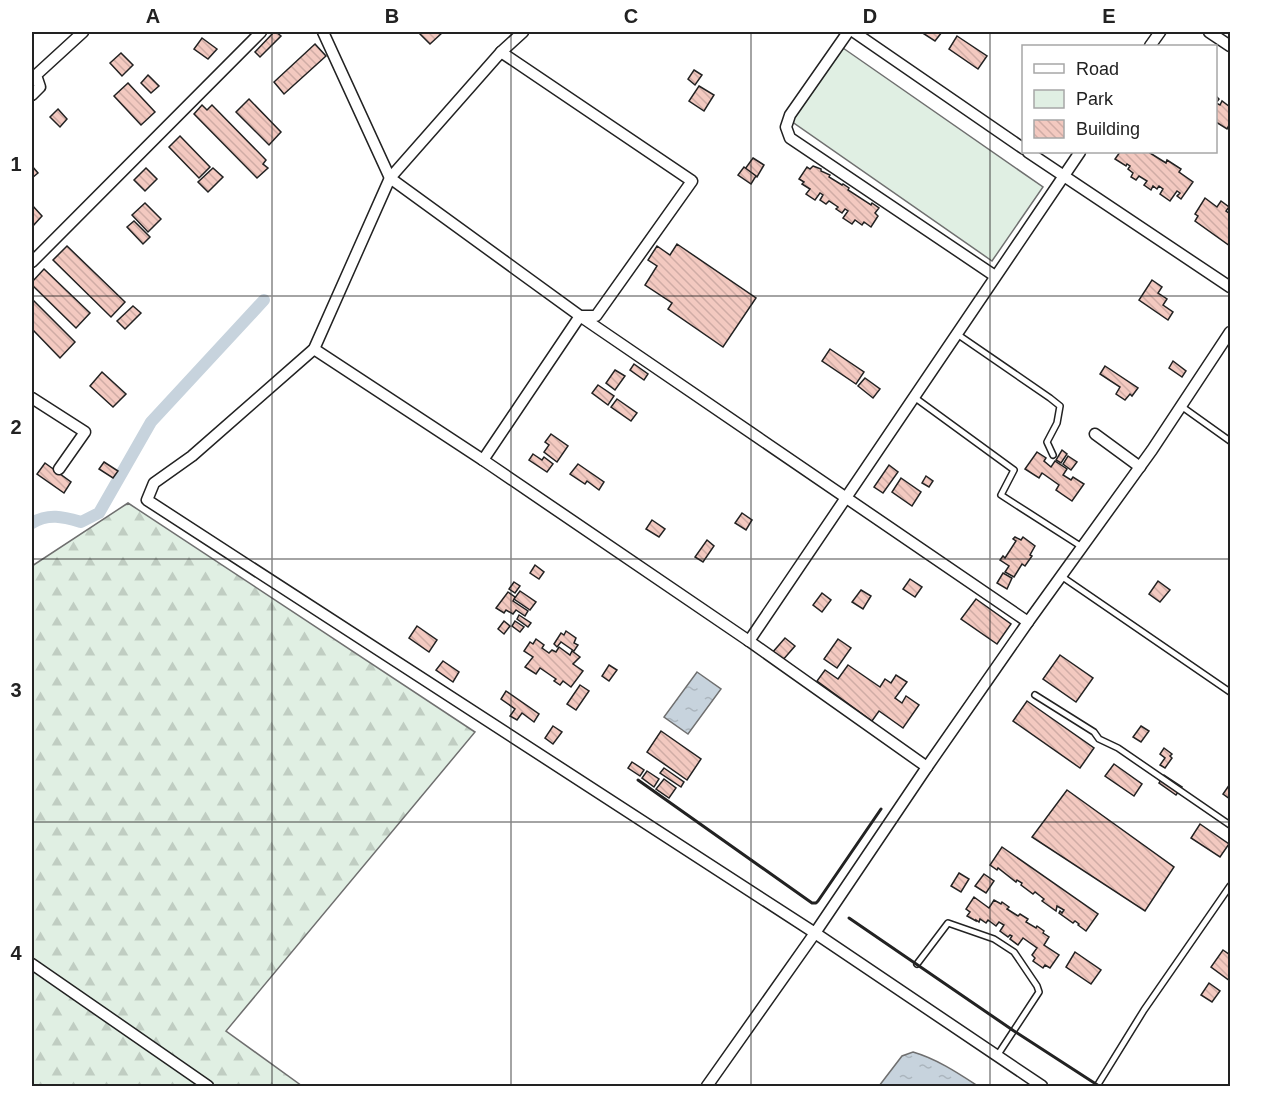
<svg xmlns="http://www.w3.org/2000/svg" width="1262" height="1118" font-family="Arial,sans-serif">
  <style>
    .green { fill: #e0efe3; stroke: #6f6f6f; stroke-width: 1.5 }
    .forest { fill: url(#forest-firs); stroke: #6f6f6f; stroke-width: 1.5 }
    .water { fill: url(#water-ripples); stroke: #6f6f6f; stroke-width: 1.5 }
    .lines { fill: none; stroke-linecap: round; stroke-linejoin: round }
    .canal { stroke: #c7d3dd; stroke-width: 12 }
    .building { fill: url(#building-back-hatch); stroke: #222; stroke-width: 1.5 }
    .lane-casing { stroke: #222; stroke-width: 8 }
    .street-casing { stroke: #222; stroke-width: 13 }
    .lane { stroke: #fff; stroke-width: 5 }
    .street { stroke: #fff; stroke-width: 10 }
    .wall { stroke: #222; stroke-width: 3 }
    .grid { fill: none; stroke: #222; stroke-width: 1.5; stroke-opacity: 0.55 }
    .neatline { fill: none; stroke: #222; stroke-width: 2 }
    .grid-label { font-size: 20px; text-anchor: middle; font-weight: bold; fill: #222 }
  </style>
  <defs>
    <pattern id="forest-firs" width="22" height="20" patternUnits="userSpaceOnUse" patternTransform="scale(1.5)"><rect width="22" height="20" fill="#e0efe3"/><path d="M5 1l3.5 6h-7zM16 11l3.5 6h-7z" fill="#c0cdc2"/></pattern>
    <pattern id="water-ripples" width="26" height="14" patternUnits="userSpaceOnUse" patternTransform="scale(1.5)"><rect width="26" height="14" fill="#c7d3dd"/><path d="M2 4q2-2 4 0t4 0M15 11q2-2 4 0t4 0" fill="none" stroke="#abb5bd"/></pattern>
    <pattern id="building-back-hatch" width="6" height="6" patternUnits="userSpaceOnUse" patternTransform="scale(1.5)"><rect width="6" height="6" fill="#f3c9c0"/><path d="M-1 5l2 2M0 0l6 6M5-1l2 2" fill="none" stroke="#d0aca5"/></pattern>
  </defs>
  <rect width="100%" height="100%" fill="#fff"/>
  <path class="green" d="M843 48 1043 187 992 261 791 121Z"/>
  <path class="forest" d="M128 503 475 732 226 1031 302 1086H32V566Z"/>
  <g class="water">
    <path d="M697 672 721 689 688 734 664 717Z"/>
    <path d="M913 1052C937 1059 958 1073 978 1086H879L902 1056Z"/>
  </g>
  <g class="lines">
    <path class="canal" d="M32 523C49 513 63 517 81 522L99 513 151 422 264 300"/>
  </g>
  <g class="building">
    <path d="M274 32H276L281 36 260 57 255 52Z"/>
    <path d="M418 32H443L430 44Z"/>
    <path d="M921 32H942L935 41Z"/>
    <path d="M957 36 987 56 978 69 949 49Z"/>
    <path d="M202 38 217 49 208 59 194 49Z"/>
    <path d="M315 44 326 56 284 94 274 82Z"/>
    <path d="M121 53 133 65 122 76 110 63Z"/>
    <path d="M694 70 702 75 695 85 688 79Z"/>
    <path d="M148 75 159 86 151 93 141 83Z"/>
    <path d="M128 83 155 112 141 125 114 96Z"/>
    <path d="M699 86 714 95 704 111 689 101Z"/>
    <path d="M1216 96 1219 99 1216 103 1220 105 1222 101 1230 107 1229 114 1230 115V123L1227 129 1216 122Z"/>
    <path d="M249 99 281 132 269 145 236 112Z"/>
    <path d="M202 105 207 110 212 105 266 160 263 164 268 168 257 178 194 114Z"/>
    <path d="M58 109 67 119 60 127 50 117Z"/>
    <path d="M180 136 210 167 199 178 169 147Z"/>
    <path d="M1120 152H1151L1150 153 1166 163 1167 160 1181 169 1179 172 1193 182 1181 199 1177 196 1180 193 1177 191 1170 201 1160 194 1163 189 1159 186 1157 189 1153 186 1151 190 1144 185 1147 181 1139 176 1136 180 1131 177 1133 173 1128 169 1130 166 1127 164 1126 166 1115 159Z"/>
    <path d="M753 158 764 165 757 177 745 169Z"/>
    <path d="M32 166 38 173 32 178Z"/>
    <path d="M813 166 821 169V171L830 175 829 177 842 185 843 184 849 188 848 190 871 205 872 203 879 208 875 213 878 216 871 227 864 222 862 225 855 220 852 224 843 218 848 211 845 209 842 213 836 209 838 207 829 201 826 204 820 200 823 195 820 193 815 200 806 194 810 189 802 184 804 182 799 179 807 167 810 169Z"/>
    <path d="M744 167 756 176 751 184 738 175Z"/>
    <path d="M146 168 157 179 145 191 134 180Z"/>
    <path d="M213 168 223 177 208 192 198 182Z"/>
    <path d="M1205 198 1217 207 1221 201 1229 207 1226 211 1230 214V246L1195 221 1198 216 1195 214Z"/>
    <path d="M145 203 161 219 148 232 132 215Z"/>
    <path d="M32 205 42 216 32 227Z"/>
    <path d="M134 221 150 237 143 244 127 227Z"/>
    <path d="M677 244 756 298 723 347 668 309 672 303 645 285 657 266 648 260 657 246 670 255Z"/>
    <path d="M67 246 125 302 111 317 53 260Z"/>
    <path d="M44 269 90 313 76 328 32 285V282Z"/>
    <path d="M1152 280 1162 287 1158 293 1167 299 1163 305 1173 312 1168 320 1139 300Z"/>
    <path d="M32 299 75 342 60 358 32 329Z"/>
    <path d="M133 306 141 313 125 329 117 321Z"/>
    <path d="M830 349 864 372 856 384 822 361Z"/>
    <path d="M1173 361 1186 371 1182 377 1169 368Z"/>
    <path d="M634 364 648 374 644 380 630 370Z"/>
    <path d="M1105 366 1138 388 1132 396 1130 394 1125 400 1116 394 1120 387 1100 374Z"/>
    <path d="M615 370 625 376 615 390 606 383Z"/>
    <path d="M102 372 126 394 113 407 90 386Z"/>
    <path d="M865 378 880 389 873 398 858 386Z"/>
    <path d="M598 385 614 396 608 405 592 393Z"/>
    <path d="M617 399 637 413 631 421 611 407Z"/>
    <path d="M551 434 568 446 557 462 544 452 549 445 545 442Z"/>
    <path d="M1062 450 1067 454 1061 463 1056 460Z"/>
    <path d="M1037 452 1046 458 1044 461 1051 467 1055 461 1067 469 1063 475 1071 480 1073 477 1084 484 1072 501 1056 490 1059 485 1042 473 1039 478 1025 469Z"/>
    <path d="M533 454 542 460 544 457 553 464 547 472 529 460Z"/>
    <path d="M1068 456 1077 462 1071 470 1063 464Z"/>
    <path d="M104 462 118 471 113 478 99 469Z"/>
    <path d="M45 463 71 482 64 493 37 474Z"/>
    <path d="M578 464 604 482 599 490 587 481 585 484 570 474Z"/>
    <path d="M889 465 898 472 883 493 874 487Z"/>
    <path d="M926 476 933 481 929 487 922 483Z"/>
    <path d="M901 478 921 492 912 506 892 492Z"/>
    <path d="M742 513 752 520 746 530 735 523Z"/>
    <path d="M652 520 665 529 659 537 646 529Z"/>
    <path d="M1015 537 1021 540 1023 537 1035 546 1030 555 1032 556 1025 566 1022 564 1014 577 1005 572 1009 566 1000 560 1003 556 1005 558 1016 541 1013 539Z"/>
    <path d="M707 540 714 546 703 562 695 557Z"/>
    <path d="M535 565 544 572 539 579 530 573Z"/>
    <path d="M1003 573 1012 578 1007 589 997 583Z"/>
    <path d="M910 579 922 587 915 597 903 589Z"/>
    <path d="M1158 581 1170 590 1160 602 1149 594Z"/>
    <path d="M514 582 520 586 515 593 509 589Z"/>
    <path d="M861 590 871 596 863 609 852 602Z"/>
    <path d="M520 591 536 602 530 610 514 599Z"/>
    <path d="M508 592 515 597 513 601 528 611 525 616 516 610 513 614 506 610 504 613 496 608Z"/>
    <path d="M822 593 831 600 822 612 813 605Z"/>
    <path d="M976 599 1011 624 997 644 961 619Z"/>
    <path d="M519 615 531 623 528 627 517 619Z"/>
    <path d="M504 621 510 626 504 634 498 629Z"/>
    <path d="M515 621 524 627 520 632 512 626Z"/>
    <path d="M417 626 437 640 429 652 409 638Z"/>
    <path d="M566 631 576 638 574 643 578 645 574 651 561 642 557 647 554 644 561 633 564 635Z"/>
    <path d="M785 638 795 646 782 661 772 653Z"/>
    <path d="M536 639 544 645 542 648 549 653 552 650 556 652 559 647 570 655 572 651 580 657 573 664 583 671 571 687 563 681 560 685 554 681 556 679 540 668 536 674 525 667 533 657 524 651 530 642 533 644Z"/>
    <path d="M838 639 851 648 837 668 824 659Z"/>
    <path d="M1060 655 1093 678 1076 702 1043 679Z"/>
    <path d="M443 661 459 672 453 682 436 670Z"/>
    <path d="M609 665 617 670 609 681 602 676Z"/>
    <path d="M848 665 880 687 885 679 891 683 896 675 907 682 895 698 902 703 906 696 919 705 903 728 879 711 872 721 817 681 825 670 838 679Z"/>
    <path d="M580 685 589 691 576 710 567 704Z"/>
    <path d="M506 691 539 714 534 722 522 713 517 720 510 716 515 709 501 699Z"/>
    <path d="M1027 701 1094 748 1080 768 1013 721Z"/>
    <path d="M553 726 562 732 553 744 545 738Z"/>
    <path d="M1141 726 1149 731 1141 742 1133 737Z"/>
    <path d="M661 731 701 759 687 780 647 752Z"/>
    <path d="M1164 748 1172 754 1170 756 1172 758 1165 768 1160 765 1165 758 1160 754Z"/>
    <path d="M632 762 644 770 640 776 628 768Z"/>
    <path d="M1114 764 1142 784 1134 796 1105 776Z"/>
    <path d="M664 768 684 782 681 787 660 773Z"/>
    <path d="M647 771 659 779 654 787 642 778Z"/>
    <path d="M1164 775 1182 787 1176 795 1159 783Z"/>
    <path d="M664 779 676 788 669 798 656 789Z"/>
    <path d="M1230 784V799L1223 794Z"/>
    <path d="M1067 790 1174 867 1145 911 1032 837Z"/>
    <path d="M1200 824 1229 844 1220 857 1191 838Z"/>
    <path d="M1002 847 1098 914 1086 931 1078 925 1079 924 1075 921 1073 923 1059 913 1060 911 1062 913 1064 910 1057 906 1056 911 1042 901 1044 899 1035 892 1033 894 1021 885 1022 883 1017 880 1016 882 998 868 997 870 990 865Z"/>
    <path d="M959 873 969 879 961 892 951 886Z"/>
    <path d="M984 874 994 881 986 893 975 886Z"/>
    <path d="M974 897 989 908 994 900 1001 904 1002 902 1009 907 1007 909 1018 916 1020 914 1028 919 1026 922 1036 928 1037 926 1044 931 1043 933 1049 937 1044 945 1059 955 1050 968 1045 965 1043 968 1033 961 1035 958 1032 955 1037 948 1023 938 1018 945 1010 939 1012 936 1010 935 1008 937 1000 931 1004 925 999 922 996 926 988 920 986 923 980 919 979 922 976 920V921L967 916 970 912 966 909Z"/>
    <path d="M1223 950 1230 955V981L1211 967Z"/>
    <path d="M1075 952 1101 970 1091 984 1066 967Z"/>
    <path d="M1209 983 1220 991 1212 1002 1201 995Z"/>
  </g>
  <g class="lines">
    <g class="lane-casing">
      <g id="lane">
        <path d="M957 334 1050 398 1060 406 1057 423 1047 442 1053 455"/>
        <path d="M914 397 1014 470 1001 495 1082 547"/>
        <path d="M1181 406 1230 441"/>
        <path d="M1061 576 1230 692"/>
        <path d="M1035 695 1094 732 1099 739 1118 748 1230 825"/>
        <path d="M917 964 948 923 994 939 1014 952 1037 986 1039 992 997 1056"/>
        <path d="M1097 1086 1144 1010 1230 886"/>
      </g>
    </g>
    <g class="street-casing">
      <g id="street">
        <path d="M323 32 390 178 580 316H596L692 181 501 52"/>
        <path d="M523 32 501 52 390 178 314 349 192 456 154 483 147 500 815 933 927 767 1028 622 1152 450 1230 332"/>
        <path d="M848 32 790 115 786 127 790 138 995 276"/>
        <path d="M854 32 1024 149"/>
        <path d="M1209 32 1230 46"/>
        <path d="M1150 46 1160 32"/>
        <path d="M32 95 40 87 36 75 83 32"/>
        <path d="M1028 152 1230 287"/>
        <path d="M32 262 261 32"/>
        <path d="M314 349 483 460"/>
        <path d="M32 398 85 432 59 469"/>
        <path d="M1095 434 1140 467"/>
        <path d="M749 641 483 460 580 316 1028 622"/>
        <path d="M927 767 749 641 1080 152"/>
        <path d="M32 964 208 1086"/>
        <path d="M707 1086 815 933 1042 1086"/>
      </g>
    </g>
    <use href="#lane" class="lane"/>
    <use href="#street" class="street"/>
    <g class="wall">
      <path d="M638 780 812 903H816L818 901 881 809"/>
      <path d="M849 918 1014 1031 1099 1086"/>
    </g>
  </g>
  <path class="grid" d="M272 32V1086M511 32V1086M751 32V1086M990 32V1086M32 296H1230M32 559H1230M32 822H1230"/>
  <rect width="1262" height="1118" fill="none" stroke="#ffffff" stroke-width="66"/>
  <rect x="1022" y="45" width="195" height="108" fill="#ffffff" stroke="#a7a7a7" stroke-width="1.5"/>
  <rect x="1034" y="64" width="30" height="9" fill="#ffffff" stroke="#a7a7a7" stroke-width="1.5"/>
  <text x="1076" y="75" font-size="18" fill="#222222">Road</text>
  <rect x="1034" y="90" width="30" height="18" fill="#e0efe3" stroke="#a7a7a7" stroke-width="1.5"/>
  <text x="1076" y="105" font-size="18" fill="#222222">Park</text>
  <rect x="1034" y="120" width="30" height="18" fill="url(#building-back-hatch)" stroke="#a7a7a7" stroke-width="1.5"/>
  <text x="1076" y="135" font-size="18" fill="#222222">Building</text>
  <rect x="33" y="33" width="1196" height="1052" class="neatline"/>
  <g class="grid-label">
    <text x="153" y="23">A</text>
    <text x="392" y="23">B</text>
    <text x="631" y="23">C</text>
    <text x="870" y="23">D</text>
    <text x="1109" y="23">E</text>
    <text x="16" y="171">1</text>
    <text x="16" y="434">2</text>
    <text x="16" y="697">3</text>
    <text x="16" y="960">4</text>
  </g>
</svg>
